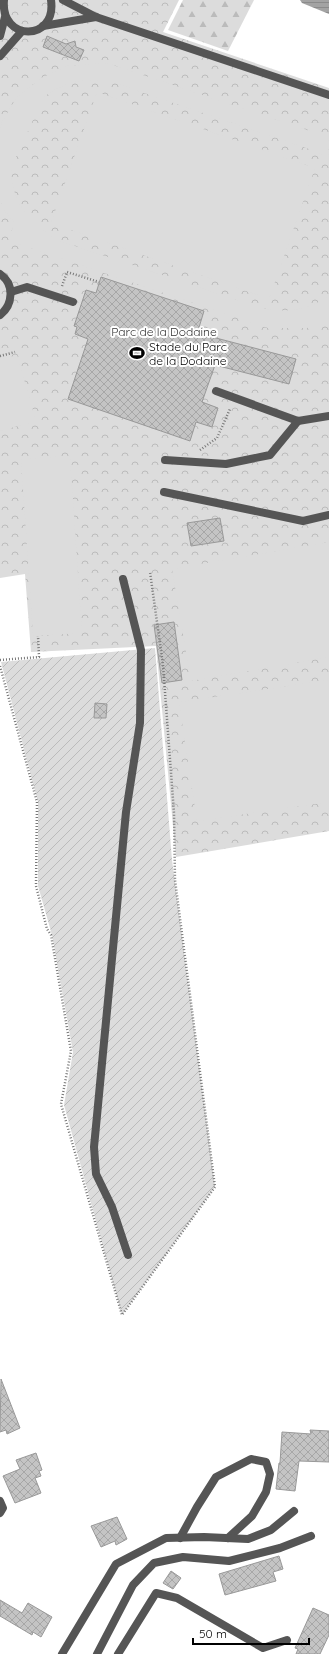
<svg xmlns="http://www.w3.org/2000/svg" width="329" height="1654" font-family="Quicksand,sans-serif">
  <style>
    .forest { fill: url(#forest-firs) }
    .park { fill: url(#park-crowns) }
    .garden { fill: url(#garden-furrows) }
    .pitch { fill: #dcdcdc }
    .water { fill: url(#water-rules) }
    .building { fill: url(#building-cross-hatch); stroke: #999 }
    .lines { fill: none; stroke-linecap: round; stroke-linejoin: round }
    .path { stroke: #777; stroke-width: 2.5; stroke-dasharray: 1 2; stroke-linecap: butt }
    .lane { stroke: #555; stroke-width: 8 }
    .labels { text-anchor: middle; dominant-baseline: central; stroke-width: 4; stroke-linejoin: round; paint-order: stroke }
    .park-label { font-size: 12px; fill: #333; stroke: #fff }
    .poi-label { font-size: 12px; fill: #000; stroke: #fff; text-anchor: start }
  </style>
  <defs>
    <pattern id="forest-firs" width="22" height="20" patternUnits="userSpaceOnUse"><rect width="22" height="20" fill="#dcdcdc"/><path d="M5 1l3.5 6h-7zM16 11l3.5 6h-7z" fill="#bbb"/></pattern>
    <pattern id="park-crowns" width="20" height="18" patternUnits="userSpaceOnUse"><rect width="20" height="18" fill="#dcdcdc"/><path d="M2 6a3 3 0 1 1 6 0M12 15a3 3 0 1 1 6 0" fill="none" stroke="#bbb"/></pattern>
    <pattern id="garden-furrows" width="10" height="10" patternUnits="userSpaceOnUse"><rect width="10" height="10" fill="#dcdcdc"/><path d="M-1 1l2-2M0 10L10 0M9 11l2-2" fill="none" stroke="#bbb"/></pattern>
    <pattern id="water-rules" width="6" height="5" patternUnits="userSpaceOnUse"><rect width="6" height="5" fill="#a3a3a3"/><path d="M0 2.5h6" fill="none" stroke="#8b8b8b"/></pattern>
    <pattern id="building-cross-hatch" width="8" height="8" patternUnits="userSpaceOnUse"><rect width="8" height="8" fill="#c4c4c4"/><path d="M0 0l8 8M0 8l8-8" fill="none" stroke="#a7a7a7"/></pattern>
  </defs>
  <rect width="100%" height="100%" fill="#fff"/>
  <path class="forest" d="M183 0H254L228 51 168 30Z"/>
  <path class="park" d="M0 0H179L163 32 329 88V831L176 857 156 646 31 652 25 574 0 578Z"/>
  <path class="garden" d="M155 648 172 860 215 1187 122 1315 64 1105 73 1052 52 935 38 886V802L1 662Z"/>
  <g class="pitch">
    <path d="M107 63 328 137 329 158 312 150 109 81C84 78 62 82 43 98L11 168C11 203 31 225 60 241L261 308C287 313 307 311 329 296V317L307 328H268L9 241 14 222 4 210 0 200V128L2 122 16 98 41 78 67 66Z"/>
    <path d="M97 92 315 168 269 299 51 223Z"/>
    <path d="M17 355 36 421 0 431V360Z"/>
    <path d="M70 456 82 633 33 636 21 459Z"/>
    <path d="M329 542V657L191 681 172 569Z"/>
    <path d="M329 680V802L197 821 179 702Z"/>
  </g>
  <path class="water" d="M300 0H329V14L302 3Z"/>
  <g class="building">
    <path d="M47 36 66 44 75 41 76 47 84 50 79 61 43 47Z"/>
    <path d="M101 277 204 311 197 334 216 338 296 359 289 384 215 365 202 402 218 408 212 427 196 422 190 441 68 399 88 339 75 334 77 327 74 326 86 290 96 293Z"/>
    <path d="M220 518 224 541 191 546 187 523Z"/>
    <path d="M174 622 182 680 162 683 154 625Z"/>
    <path d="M95 703 107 704 106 718H94Z"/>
    <path d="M1 1379 20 1428 7 1434 6 1430 0 1432Z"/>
    <path d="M310 1430 329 1431V1462L299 1461 295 1491 276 1489 279 1463H280L282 1432 311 1434Z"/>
    <path d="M36 1453 42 1470 39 1471 41 1476 35 1478 41 1493 15 1503 3 1476 20 1469 16 1460Z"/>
    <path d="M117 1517 127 1539 116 1545 115 1541 101 1547 91 1526Z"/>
    <path d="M279 1556 283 1569 273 1572 276 1581 225 1595 219 1574Z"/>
    <path d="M171 1571 181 1578 173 1589 163 1583Z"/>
    <path d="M0 1600 22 1613 28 1603 52 1617 41 1637 33 1632 32 1635 0 1616Z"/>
    <path d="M313 1608 329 1615V1635L320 1654H296L298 1649 295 1648Z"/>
  </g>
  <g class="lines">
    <g class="path">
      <path d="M62 286 67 272 99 282"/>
      <path d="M0 356 15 352"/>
      <path d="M200 450 217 438 230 409"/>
      <path d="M0 660 39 657 38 636"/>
      <path d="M0 666 37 802 36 886 47 929 51 935 71 1051 61 1104 122 1315 215 1187 175 880 174 813 163 665 150 572"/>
    </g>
    <g class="lane">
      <path d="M4 0C0 42 57 42 51 0"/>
      <path d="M63 0 96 17 329 95"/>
      <path d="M43 26 96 17"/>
      <path d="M0 36 5 17"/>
      <path d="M0 56 22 31"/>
      <path d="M0 274C15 284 13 305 0 315"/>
      <path d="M11 292 27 287 73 302"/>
      <path d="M216 391 298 421 329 416"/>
      <path d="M165 460 226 464 270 455 298 421"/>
      <path d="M164 492 303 521 329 515"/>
      <path d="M123 579 141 650 140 723 126 812 94 1147 96 1174 112 1207 128 1255"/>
      <path d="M0 1501 3 1508 0 1513"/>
      <path d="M180 1538 197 1507 216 1477 251 1459 266 1462 270 1474 266 1492 252 1516 228 1538"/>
      <path d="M62 1654 116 1564 166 1538 204 1537 248 1539 271 1530 294 1511"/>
      <path d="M97 1654 133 1585 154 1563 183 1557 229 1561 280 1548 311 1536"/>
      <path d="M118 1654 156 1593 177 1598 263 1648 287 1640"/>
    </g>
  </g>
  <defs>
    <g id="stadium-bare" transform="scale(1.2)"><path d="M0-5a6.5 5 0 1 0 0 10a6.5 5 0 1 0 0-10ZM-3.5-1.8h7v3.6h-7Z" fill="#000" stroke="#fff" stroke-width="2.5" paint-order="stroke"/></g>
  </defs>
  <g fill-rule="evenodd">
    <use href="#stadium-bare" x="137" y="353"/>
  </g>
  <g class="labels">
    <g class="park-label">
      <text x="164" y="331">Parc de la Dodaine</text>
    </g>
    <g class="poi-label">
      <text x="149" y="346">Stade du Parc<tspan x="149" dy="14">de la Dodaine</tspan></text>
    </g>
  </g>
  <path d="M193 1638v6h116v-6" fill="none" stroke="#000000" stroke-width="2"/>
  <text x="199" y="1638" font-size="12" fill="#000000" stroke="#ffffff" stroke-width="3" paint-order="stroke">50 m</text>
</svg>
